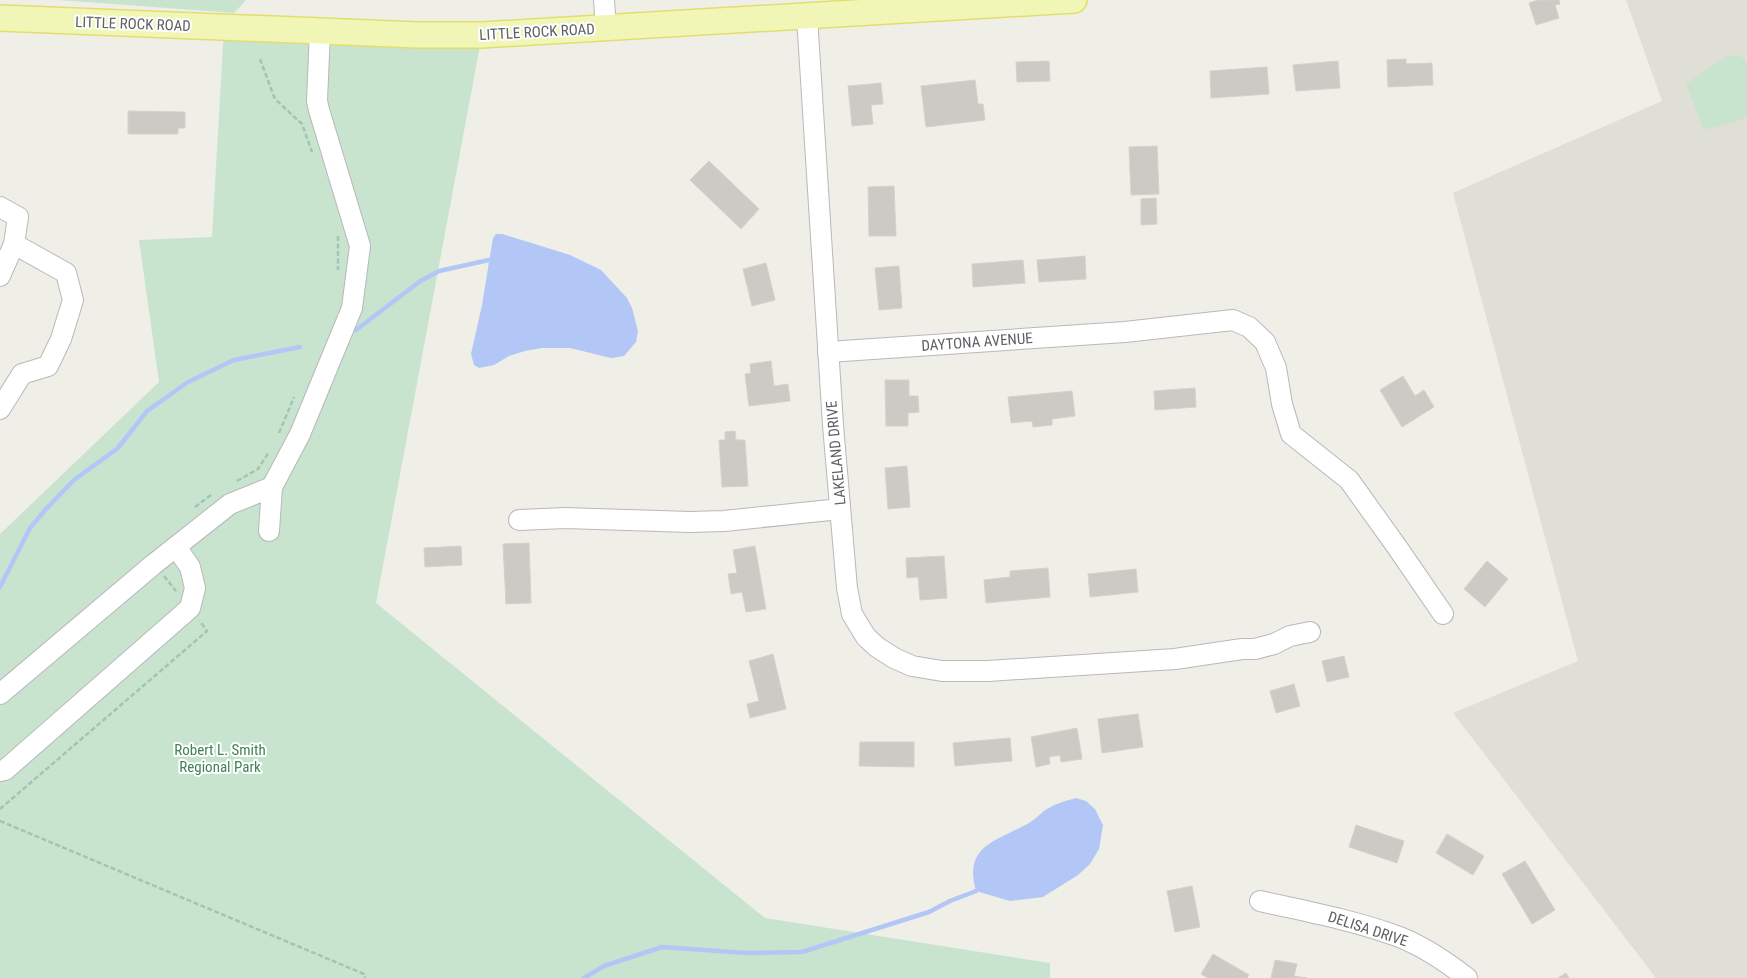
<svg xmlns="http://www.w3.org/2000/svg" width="1747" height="978" font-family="'Roboto Condensed',sans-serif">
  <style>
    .education { fill: #dfdfd6 }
    .green { fill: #c8e4cf }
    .water { fill: #b2c7f6 }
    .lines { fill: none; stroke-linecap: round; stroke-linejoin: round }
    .stream { stroke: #b2c7f6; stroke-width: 4.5 }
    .building { fill: #cbcac4; stroke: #d3d3c7 }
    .minor-casing { stroke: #b8b8bd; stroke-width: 22 }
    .major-casing { stroke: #e2de6e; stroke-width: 28 }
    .path { stroke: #a1c4b3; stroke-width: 2.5; stroke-dasharray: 5 2.5; stroke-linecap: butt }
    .minor { stroke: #fff; stroke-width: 20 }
    .major { stroke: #f1f6b6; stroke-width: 25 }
    .labels { text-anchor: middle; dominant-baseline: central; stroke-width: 4; stroke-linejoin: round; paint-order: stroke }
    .street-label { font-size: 15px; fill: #5f6166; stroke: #fff }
    .park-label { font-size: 15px; fill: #418354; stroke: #fff }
  </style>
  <rect width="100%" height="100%" fill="#efefe8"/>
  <path class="education" d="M1626 0H1747V978H1656L1453 713 1578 661 1453 193 1662 101Z"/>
  <g class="green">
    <path d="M59 0H246L234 13Z"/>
    <path d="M224 27 482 35 376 603 765 918 1050 963V978H0V534L159 382 139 240 212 237Z"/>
    <path d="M1728 55 1742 57 1747 64V118L1704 130 1686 84Z"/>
  </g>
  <g class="water">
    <path d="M496 234H502L570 255 601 270 627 298 632 308 638 331 636 342 624 356 611 358 570 348H542L525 351 509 356 494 365 479 368 474 365 471 354 482 305 493 238Z"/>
    <path d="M1076 798 1086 801 1095 809 1103 825 1099 849 1090 864 1078 875 1043 897 1010 901 976 891C963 845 997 841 1029 823 1034 820 1039 815 1044 811 1054 804 1065 801 1076 798Z"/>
  </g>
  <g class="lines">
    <g class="stream">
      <path d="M356 330 419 282 439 271 489 260"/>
      <path d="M0 587 30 528 46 509 74 480 118 448 147 411 188 382 234 360 300 347"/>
      <path d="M584 978 604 966 662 947 746 953 802 952 929 912 950 901 976 891"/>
    </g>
  </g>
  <g class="building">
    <path d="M1538 0H1559L1560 4 1555 5 1559 18 1536 25 1529 3Z"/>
    <path d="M1406 59V64L1432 63 1433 85 1388 87 1387 60Z"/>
    <path d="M1049 61 1050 81 1017 82 1016 62Z"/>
    <path d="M1338 61 1340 88 1296 91 1293 65Z"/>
    <path d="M1267 67 1269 94 1211 98 1210 71Z"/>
    <path d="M975 80 978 104H983L985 120 926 127 921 86Z"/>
    <path d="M881 83 883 104 871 105 873 124 852 126 848 86Z"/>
    <path d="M128 111 185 112V128H178V134H128Z"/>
    <path d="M1157 146 1159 194 1131 195 1129 147Z"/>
    <path d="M709 161 759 209 741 229 690 180Z"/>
    <path d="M894 186 896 236H869L868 187Z"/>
    <path d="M1156 198 1157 224 1141 225V199Z"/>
    <path d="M1085 256 1086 279 1039 282 1037 260Z"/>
    <path d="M1023 260 1025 283 973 287 972 264Z"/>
    <path d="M766 263 775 300 752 306 743 269Z"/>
    <path d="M899 266 902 308 879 310 875 268Z"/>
    <path d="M771 361 774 386 788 384 790 401 749 406 745 374 751 373 750 364Z"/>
    <path d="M1403 376 1415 396 1424 390 1434 407 1402 427 1380 390Z"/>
    <path d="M885 380H909V396H918L919 412 908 413V426H886Z"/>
    <path d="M1195 388 1196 407 1155 410 1154 391Z"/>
    <path d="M1072 391 1075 416 1052 419V425L1033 427 1032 421 1011 423 1008 397Z"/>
    <path d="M735 431 736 440H745L748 486 722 487 719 440H725V432Z"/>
    <path d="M907 466 910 507 888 509 885 468Z"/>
    <path d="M529 543 531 603 506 604 503 544Z"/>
    <path d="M461 546 462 565 425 567 424 548Z"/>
    <path d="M755 546 766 609 746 612 742 592 731 594 728 574 737 573 733 550Z"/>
    <path d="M944 556 947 598 920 600 918 577 907 578 906 558Z"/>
    <path d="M1487 561 1508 579 1485 607 1464 589Z"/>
    <path d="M1048 568 1050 597 986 603 984 580 1010 577V571Z"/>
    <path d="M1136 569 1138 592 1090 597 1088 574Z"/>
    <path d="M773 654 786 709 750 718 747 704 759 701 749 661Z"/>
    <path d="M1344 656 1349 677 1327 682 1322 661Z"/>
    <path d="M1294 684 1300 706 1276 713 1270 691Z"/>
    <path d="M1138 714 1143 747 1102 753 1098 719Z"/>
    <path d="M1077 728 1082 759 1061 762 1060 755 1049 757 1050 764 1036 767 1031 737Z"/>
    <path d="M1010 738 1012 761 955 766 953 743Z"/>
    <path d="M860 742H914V767L859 766Z"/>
    <path d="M1356 825 1404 841 1397 863 1349 847Z"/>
    <path d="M1447 834 1484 856 1473 875 1436 853Z"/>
    <path d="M1525 861 1555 910 1532 924 1502 874Z"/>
    <path d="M1192 886 1200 927 1175 932 1167 891Z"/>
    <path d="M1213 954 1249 975 1247 978H1208L1201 974Z"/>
    <path d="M1275 960 1297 964 1294 976 1307 978H1271Z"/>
    <path d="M1566 973 1569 978H1558Z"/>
  </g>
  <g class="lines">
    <g class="minor-casing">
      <g id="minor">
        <path d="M604 0 606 29"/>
        <path d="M807 17 833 425 847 588 852 614 866 637 877 647 894 658 912 666 942 671H988L1175 659 1242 649H1255L1274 644 1290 636 1310 632"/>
        <path d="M0 207 18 217 14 244 0 276"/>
        <path d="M828 352 1125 332 1233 320 1249 327 1265 342 1276 368 1282 404 1291 434 1349 480 1397 547 1443 614"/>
        <path d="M0 409 22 374 48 366 61 339 73 300 66 273 14 244"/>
        <path d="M519 520 565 518 690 522 724 521 840 509"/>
        <path d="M269 531 272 487 300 434 352 308 360 246 319 110 317 101 320 31"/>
        <path d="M0 694 154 564 230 504 272 487"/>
        <path d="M0 771 5 770 190 608 195 588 190 567 176 547"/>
        <path d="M1260 901C1304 911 1348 919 1391 934 1419 943 1444 960 1467 978"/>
      </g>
    </g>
    <g class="major-casing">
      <path id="major" d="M0 18 418 35H482L1074 0"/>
    </g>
    <g class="path">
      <path d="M260 59 275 99 302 124 312 152"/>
      <path d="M338 236V270"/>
      <path d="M279 433 294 397"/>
      <path d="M237 481 258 469 269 452"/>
      <path d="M195 507 211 495"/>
      <path d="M164 576 176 591"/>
      <path d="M0 809 207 631 200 621"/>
      <path d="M0 821 364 974 365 978"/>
    </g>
    <use href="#minor" class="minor"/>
    <use href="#major" class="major"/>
  </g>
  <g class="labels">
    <g class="street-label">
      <text transform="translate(133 24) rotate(2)">LITTLE ROCK ROAD</text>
      <text transform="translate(537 32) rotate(-3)">LITTLE ROCK ROAD</text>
      <text transform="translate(977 342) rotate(-4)">DAYTONA AVENUE</text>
      <text transform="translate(836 453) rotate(-95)">LAKELAND DRIVE</text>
      <text transform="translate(1368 929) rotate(18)">DELISA DRIVE</text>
    </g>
    <g class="park-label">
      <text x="220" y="750">Robert L. Smith<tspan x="220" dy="17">Regional Park</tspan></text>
    </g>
  </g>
</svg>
